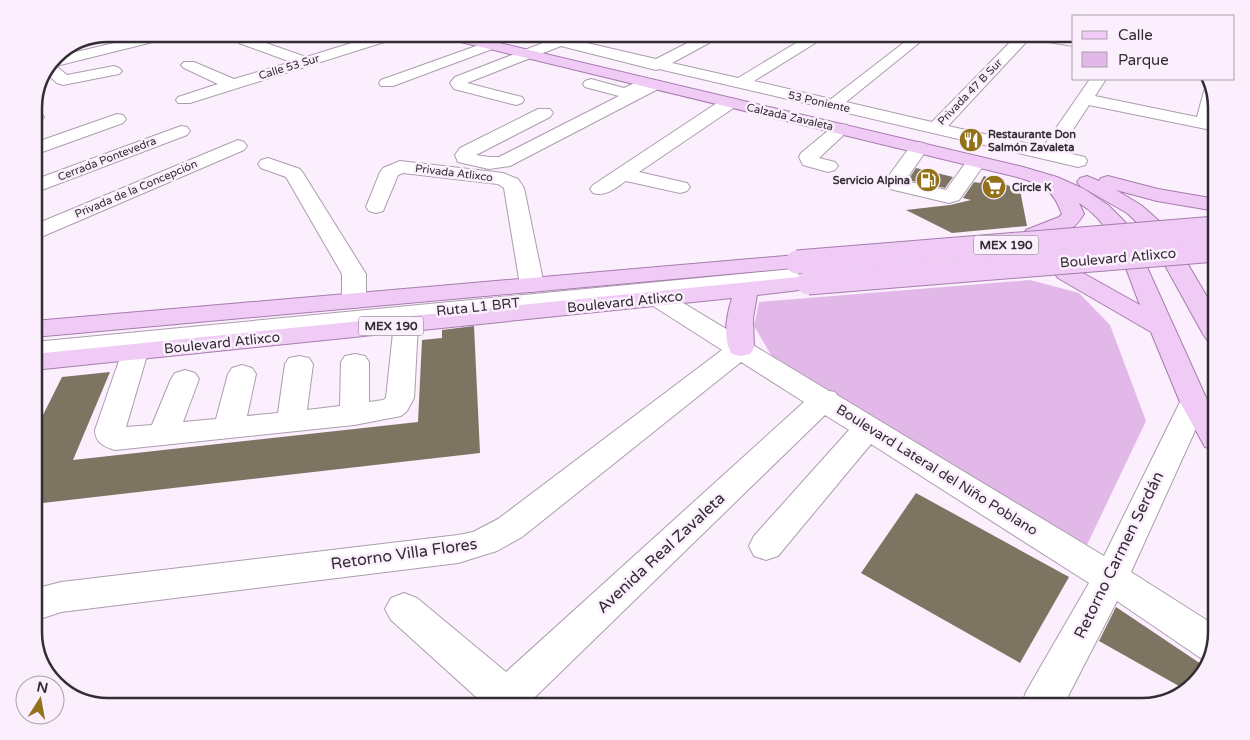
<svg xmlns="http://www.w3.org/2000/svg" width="1250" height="740" font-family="'Varela Round',sans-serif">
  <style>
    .green { fill: #e1b8e8 }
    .building { fill: #7d7462 }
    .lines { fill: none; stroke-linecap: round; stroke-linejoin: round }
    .minor-casing { stroke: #ac9dae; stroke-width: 2 }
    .major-casing { stroke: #a67dad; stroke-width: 2 }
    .minor { fill: #fff; fill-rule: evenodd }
    .major { fill: #efcbf5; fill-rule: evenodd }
    .major-bridge-casing { stroke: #a67dad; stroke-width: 25; stroke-linecap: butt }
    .major-bridge { stroke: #efcbf5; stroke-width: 23 }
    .labels { text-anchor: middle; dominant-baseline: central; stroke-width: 5; stroke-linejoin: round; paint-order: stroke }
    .far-street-label { font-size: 11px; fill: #322c33; stroke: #fbeefd }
    .far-poi-label { font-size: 11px; font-weight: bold; fill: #322c33; stroke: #fbeefd; text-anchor: start }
    .shield { fill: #fbeefd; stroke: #6e6670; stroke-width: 1 }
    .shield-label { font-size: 12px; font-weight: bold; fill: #322c33 }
    .street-label { font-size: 14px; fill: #322c33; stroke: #fbeefd }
    .near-street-label { font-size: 16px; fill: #322c33; stroke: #fbeefd }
    .rim { fill: none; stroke: #322c33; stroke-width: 2.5 }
  </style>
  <rect width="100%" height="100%" fill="#fbeefd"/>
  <path class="green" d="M1030 280 1079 293 1110 325 1146 421 1085 549 773 358 754 326 759 302Z"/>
  <g class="building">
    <path d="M916 168 953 177 945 188 908 180Z"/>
    <path d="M984 176 1020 190 1027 226 952 233 906 210 950 205 971 200 963 198 974 182 980 183Z"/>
    <path d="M474 326 480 453 34 504V433L62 377 110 372 73 460 418 422 422 340 442 338V330Z"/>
    <path d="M916 493 1069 577 1020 663 861 573Z"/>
    <path d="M1116 607 1207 668 1206 669 1186 690 1099 641Z"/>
  </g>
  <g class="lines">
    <g class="minor-casing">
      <g id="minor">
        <path d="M152 34H175L173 37 56 66 67 75 114 66 119 68 122 71 119 74 63 85 57 83 47 74 55 57Z"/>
        <path d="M295 34H331L329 37 315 39 297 37Z"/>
        <path d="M381 34H402L400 37 190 103H178L176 100 178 97 218 84 184 68 181 65 184 62H194L234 79 291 62 239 43 237 40 239 37H249L306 57Z"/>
        <path d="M566 34H581L580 38 574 40 656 59 705 34H722L720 37 672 63 738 78 811 34H827L825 37 754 81 831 99 915 34H930L846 102 932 122 1018 34H1050L1074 38V46L1029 39 948 126 1043 147 1090 79H1106L1095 96 1197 117 1204 91 1206 88 1211 86 1216 103 1213 120 1216 121V131L1089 105 1059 151 1085 157 1087 161 1085 165 1078 167 659 69 656 70 561 46 467 83 522 97 524 100 522 103 516 105 454 89 450 83 455 77Z"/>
        <path d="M490 41 495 42 497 45 495 48 393 86H381L379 83 381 80Z"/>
        <path d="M591 79 624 88 641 80C648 82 653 80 660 82L662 85 660 88 510 166 489 169 458 162 455 155 460 148 538 109H550L553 113 550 117 476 155 489 157H499L619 96 585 87 583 84 585 81Z"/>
        <path d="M729 98 735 99 737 103 735 107 639 172 687 183 690 187 687 191 680 193 626 181C615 188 606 197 593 193L590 189 593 185 723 99Z"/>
        <path d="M34 112 41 113 44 117 41 121 34 122Z"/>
        <path d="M117 114 123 115 126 119 123 123 34 155V143Z"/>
        <path d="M841 124 847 125 850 129 819 158 835 162 838 166 835 170 828 172 803 165 799 157 801 153 835 125Z"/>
        <path d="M181 126 187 127 190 131 187 135 34 193V180Z"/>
        <path d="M238 140 244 142 247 146 244 150 34 240V225Z"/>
        <path d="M919 142 926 144 928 148 905 181 946 190 969 158 976 156 983 158 986 162 959 200 949 203 890 189 885 181 912 144Z"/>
        <path d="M268 158 300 169 303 173 366 274V301L363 306 354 308 345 306 342 301V274L286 177 261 168 258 164 261 160Z"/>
        <path d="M400 161 503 173 518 179 524 188 544 285 540 290 532 292 524 290 520 285 504 188 498 184 403 173 398 175 383 211 376 213 369 211 366 207 380 172 383 168Z"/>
        <path d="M803 268 811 270 815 275 811 280 670 295 829 391 835 392 837 395 1104 556 1180 402 1184 395 1194 393 1204 395 1208 402 1131 572 1216 626 1209 661 1199 657 1117 601 1063 706H1021L1026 692 1089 583 871 444 778 556 766 560 754 556 749 546 754 536 849 430 825 415 533 699 536 706H486L391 620 385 609 391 598 404 593 417 598 506 672 804 402 741 362 522 537 497 551 458 563 61 612 34 621V589L61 582 458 535 473 532 498 519 722 350 650 304 647 299 648 297 415 320 418 325 414 398 407 411 401 416 354 425 115 450C105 447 95 443 95 430L123 349 34 358V342ZM394 323 386 398 383 400 369 402V362L365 356 355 354 345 356 341 362 340 406 307 410 313 364 309 358 299 356 289 358 285 364 278 413 247 416 256 374 252 368 242 365 232 368 228 374 216 419 183 422 199 379 195 373 185 370 175 373 171 379 152 425 126 427 148 352 145 347Z"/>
      </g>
    </g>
    <g class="major-casing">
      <g id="major">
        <path d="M438 34H461L1023 167 1057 177 1084 189 1108 205 1128 225 1208 402 1216 415V450L1205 447 1180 402 1151 332 1058 278 1054 273 1058 268 1066 266 1074 268 1140 305C1124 266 1116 226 1079 203L1084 214C1081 218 1078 224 1073 227 1063 234 1038 243 1026 240L1023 235 1026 230 1059 217 1062 214C1052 187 1042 185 1017 177L440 37Z"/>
        <path d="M1087 176 1099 181 1101 178 1108 176 1158 189 1216 199V211L1157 201 1116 190 1141 205 1166 227 1216 312V342L1207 340 1203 334 1146 231 1127 213 1080 186 1077 182 1080 178Z"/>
        <path d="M797 255 805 257 809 262 805 267 34 337V321Z"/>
        <path d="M808 276 816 278 820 283 816 288 757 295 753 318 754 348 750 354 741 356 732 354C722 339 727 314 732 298L34 370V354Z"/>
      </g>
    </g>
    <use href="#minor" class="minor"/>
    <use href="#major" class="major"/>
    <g class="major-bridge-casing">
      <g id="major-bridge">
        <path d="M797 262 1216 228"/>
        <path d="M808 283 1216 250"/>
      </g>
    </g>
    <use href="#major-bridge" class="major-bridge"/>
  </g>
  <defs>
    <g id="restaurant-disc" transform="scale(1.25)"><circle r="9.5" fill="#937118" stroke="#fbeefd"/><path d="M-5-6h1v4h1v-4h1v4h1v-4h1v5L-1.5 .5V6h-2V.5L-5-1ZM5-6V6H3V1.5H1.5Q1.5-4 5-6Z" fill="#fff"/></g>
    <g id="fuel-disc" transform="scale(1.25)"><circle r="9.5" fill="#937118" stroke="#fbeefd"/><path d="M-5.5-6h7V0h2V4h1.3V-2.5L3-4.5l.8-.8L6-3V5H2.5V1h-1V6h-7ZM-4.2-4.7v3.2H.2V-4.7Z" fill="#fff"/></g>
    <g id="supermarket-disc" transform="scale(1.25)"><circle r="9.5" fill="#937118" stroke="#fbeefd"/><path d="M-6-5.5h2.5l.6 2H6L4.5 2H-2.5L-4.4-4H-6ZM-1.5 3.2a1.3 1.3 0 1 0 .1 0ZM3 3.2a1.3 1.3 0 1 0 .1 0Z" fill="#fff"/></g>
  </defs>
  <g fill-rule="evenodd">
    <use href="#restaurant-disc" x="971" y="140"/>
    <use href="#fuel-disc" x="928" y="180"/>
    <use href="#supermarket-disc" x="994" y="187"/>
  </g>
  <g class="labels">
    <g class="far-street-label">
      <text transform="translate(289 67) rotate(-17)">Calle 53 Sur</text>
      <text transform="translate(970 92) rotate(-46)">Privada 47 B Sur</text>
      <text transform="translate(819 102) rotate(13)">53 Poniente</text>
      <text transform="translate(790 117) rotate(13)">Calzada Zavaleta</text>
      <text transform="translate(107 159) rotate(-21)">Cerrada Pontevedra</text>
      <text transform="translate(454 173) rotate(7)">Privada Atlixco</text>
      <text transform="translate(136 189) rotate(-23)">Privada de la Concepción</text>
    </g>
    <g class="far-poi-label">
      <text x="988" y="134">Restaurante Don<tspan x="988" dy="13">Salmón Zavaleta</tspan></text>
      <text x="910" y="180" text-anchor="end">Servicio Alpina</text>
      <text x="1012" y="187">Circle K</text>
    </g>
    <g class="shield">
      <rect x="973.5" y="235.5" width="65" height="19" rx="4"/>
      <rect x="358.5" y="316.5" width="65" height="19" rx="4"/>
    </g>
    <g class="shield-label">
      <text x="1006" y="245">MEX 190</text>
      <text x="391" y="326">MEX 190</text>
    </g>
    <g class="street-label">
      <text transform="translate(1118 258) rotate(-5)">Boulevard Atlixco</text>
      <text transform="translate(625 302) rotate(-6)">Boulevard Atlixco</text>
      <text transform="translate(478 307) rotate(-6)">Ruta L1 BRT</text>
      <text transform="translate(222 343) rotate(-6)">Boulevard Atlixco</text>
      <text transform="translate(937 470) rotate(32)">Boulevard Lateral del Niño Poblano</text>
    </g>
    <g class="near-street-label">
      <text transform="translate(661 553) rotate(-43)">Avenida Real Zavaleta</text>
      <text transform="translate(404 554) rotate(-8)">Retorno Villa Flores</text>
      <text transform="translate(1119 555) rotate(-64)">Retorno Carmen Serdán</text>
    </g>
  </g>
  <path d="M0 0H1250V740H0ZM108 42H1142A66 66 0 0 1 1208 108V632A66 66 0 0 1 1142 698H108A66 66 0 0 1 42 632V108A66 66 0 0 1 108 42Z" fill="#fbeefd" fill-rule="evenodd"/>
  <path class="rim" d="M108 42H1142A66 66 0 0 1 1208 108V632A66 66 0 0 1 1142 698H108A66 66 0 0 1 42 632V108A66 66 0 0 1 108 42Z"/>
  <rect x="1072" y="15" width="162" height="65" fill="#fbeefd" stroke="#aba0ac"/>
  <rect x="1082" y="31" width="25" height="8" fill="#efcbf5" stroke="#aba0ac"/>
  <text x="1118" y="40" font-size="15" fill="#322c33">Calle</text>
  <rect x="1082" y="52" width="25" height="15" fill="#e1b8e8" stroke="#aba0ac"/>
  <text x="1118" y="65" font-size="15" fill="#322c33">Parque</text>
  <g transform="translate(40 700) rotate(11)"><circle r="24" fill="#fbeefd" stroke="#aba0ac"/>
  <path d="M0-4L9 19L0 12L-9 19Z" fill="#937118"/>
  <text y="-8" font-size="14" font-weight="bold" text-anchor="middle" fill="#322c33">N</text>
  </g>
</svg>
